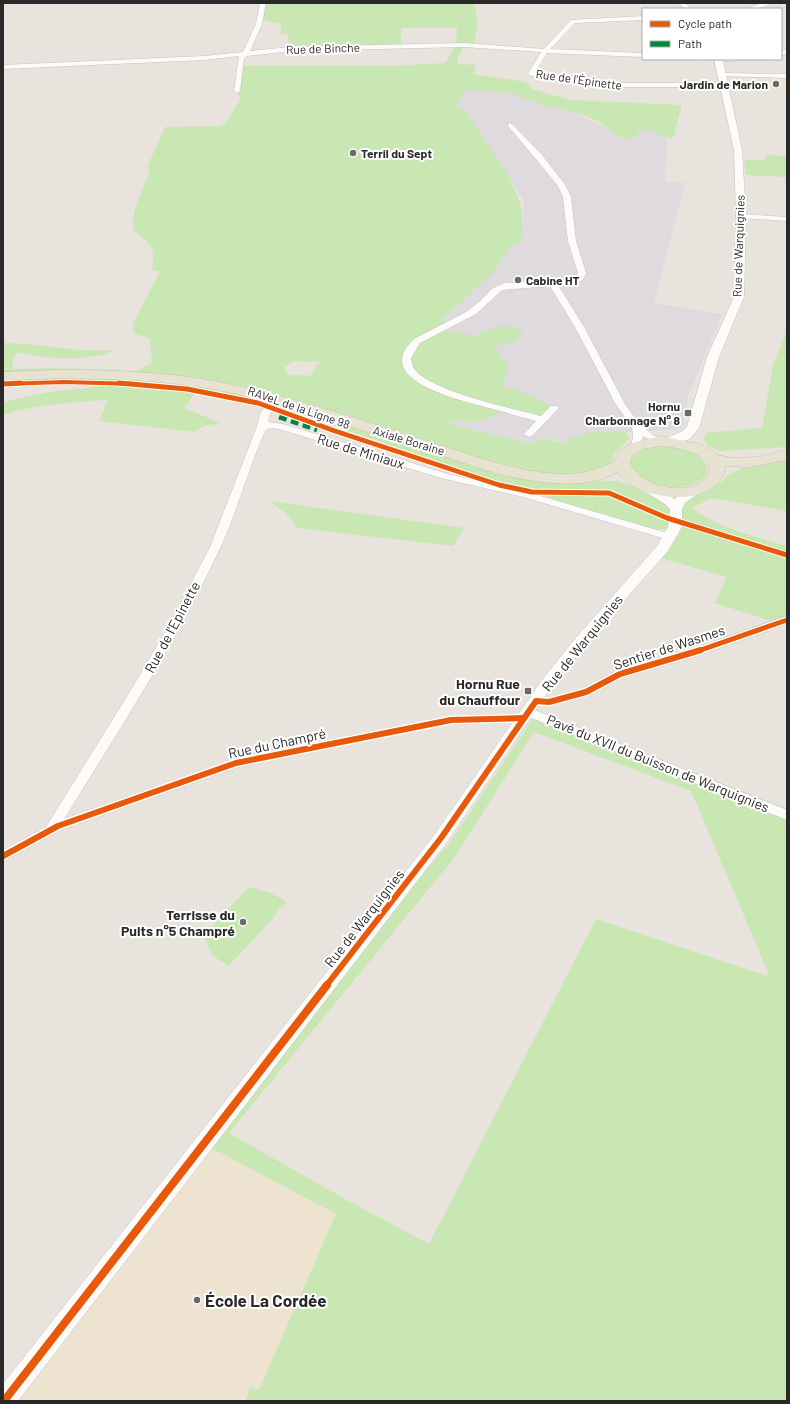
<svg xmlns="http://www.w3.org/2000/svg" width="790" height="1404" font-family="Barlow,sans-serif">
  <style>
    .industrial { fill: #dedadd }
    .education { fill: #ede3d0 }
    .green { fill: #c8e7b2; fill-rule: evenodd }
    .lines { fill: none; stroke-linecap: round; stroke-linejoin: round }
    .minor-casing { stroke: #c5c3c4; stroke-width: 1 }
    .tertiary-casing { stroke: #c5c3c4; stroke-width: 1 }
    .primary-casing { stroke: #c4c2c0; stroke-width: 1 }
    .minor { fill: #fcfbfa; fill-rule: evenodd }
    .tertiary { fill: #fcfbfa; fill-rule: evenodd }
    .primary { fill: #e8e2d0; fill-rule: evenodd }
    .quiet { stroke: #00873e; stroke-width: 4.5; stroke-dasharray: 8 4.5; stroke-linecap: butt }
    .cycleway-far3-casing { stroke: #fff; stroke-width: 5.5 }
    .cycleway-far2-casing { stroke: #fff; stroke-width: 7 }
    .cycleway-far1-casing { stroke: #fff; stroke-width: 9 }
    .cycleway-casing { stroke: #fff; stroke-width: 10 }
    .cycleway-far3 { stroke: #e8590c; stroke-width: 4 }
    .cycleway-far2 { stroke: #e8590c; stroke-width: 5 }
    .cycleway-far1 { stroke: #e8590c; stroke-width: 6 }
    .cycleway { stroke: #e8590c; stroke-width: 8 }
    .poi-dot { fill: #6c6a68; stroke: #fff; stroke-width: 1.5 }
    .labels { text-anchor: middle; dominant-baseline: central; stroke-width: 4; stroke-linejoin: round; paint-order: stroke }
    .far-street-label { font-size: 12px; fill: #292929; stroke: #fff }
    .far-poi-label { font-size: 12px; font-weight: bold; fill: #292929; stroke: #fff; text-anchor: end }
    .street-label { font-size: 14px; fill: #292929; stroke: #fff }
    .poi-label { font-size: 14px; font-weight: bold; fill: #292929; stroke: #fff; text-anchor: end }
    .near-poi-label { font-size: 17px; font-weight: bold; fill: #292929; stroke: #fff; text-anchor: start }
  </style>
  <rect width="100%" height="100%" fill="#e8e3dd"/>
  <path class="industrial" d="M459 88 514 94 534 102 572 112 605 127 623 139 643 130 652 131 667 138 665 181 685 183 654 303 722 314 688 396 683 429 626 432 603 431 564 443 558 440 546 438 529 443 444 422 322 362 512 244H521L524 201 465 110 456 106Z"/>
  <g class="education">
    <path d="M764 77 787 78V91L767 90Z"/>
    <path d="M210 1147 336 1214 259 1390 250 1387 246 1401H19Z"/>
  </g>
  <g class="green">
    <path d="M263 3H473C480 17 477 31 473 46H464L458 57V64L476 65 473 74 526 82 532 89 570 100 682 105 673 138C659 139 653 125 637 133V138L623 139 596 120 576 113 539 104 513 94 464 89 460 101 456 106 465 110C482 137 508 169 518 198 524 212 522 229 521 244H512L495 271 441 320 450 325 439 330 479 336V332L501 326 523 328 517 341 493 347 507 365 508 372 501 387 515 388 554 408 543 420 504 409C482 426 471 419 446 423L529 443 546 438 564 443C581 430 605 431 626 432L629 439 613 455V465C604 467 595 471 586 472 561 477 535 473 510 469L300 402 277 396 272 402 508 476 543 482 616 481 632 486 661 501 673 511 669 528 657 530 559 501 527 488 487 479 268 403 266 404 196 391 184 408 221 423 204 426 194 432 99 421 108 400C72 402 37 404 3 415V402L48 392 126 384 54 382 3 384V343C41 343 77 353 115 350 94 362 40 359 17 352L12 361 13 369 55 368 122 370 128 375 152 363 150 339C145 335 138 337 133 332V324L160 271 152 270C156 246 151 244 133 230V217L136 205 149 173 148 165 165 127 220 126 227 121 241 98 238 96 240 66H391L445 63 456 45 457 28H401V45L290 47 287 34H280L282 24 260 19ZM295 361 321 362 317 365 310 376 295 375 288 376 284 367Z"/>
    <path d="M765 155 787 156V177L746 175 744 160H765Z"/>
    <path d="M787 330V447L720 451 708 446 704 439 706 433 762 428 773 365Z"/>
    <path d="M661 445C681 447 697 449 707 467 706 470 706 474 705 476 692 494 642 489 632 470 631 468 631 463 630 461 639 448 647 447 661 445Z"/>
    <path d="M787 458V511L712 498 692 508C718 529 756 536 787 546V621L777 623 715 603 727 577 660 558 679 535 682 505 692 496 720 483 728 475 742 468Z"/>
    <path d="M269 501 464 528 453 546 298 528 286 513Z"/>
    <path d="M534 717 689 780 693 772 787 809V1401H246L250 1387 259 1390 336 1214 210 1147 403 898 451 841ZM534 732 691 791 770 977 596 919 429 1244 345 1199 229 1133 454 858Z"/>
    <path d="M249 887 271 893 287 902 279 909 272 920 228 966 212 955 204 935Z"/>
  </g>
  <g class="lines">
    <g class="minor-casing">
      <g id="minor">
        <path d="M260 3H266L262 24 250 51 291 47 464 43 544 49 571 20 643 16V20L575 23 550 49 643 53V57L547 53 535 73 616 83H724L727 85 724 87H616L531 76 528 74 541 52 464 47 291 51 247 56 244 58 240 91 237 93 234 91 239 56 204 60 3 69V65L204 56 243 52 256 24Z"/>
        <path d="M679 3H685L691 9H685Z"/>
        <path d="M722 73 787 74V78L720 76 719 75Z"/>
        <path d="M510 123 512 124 542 155 566 186 571 197 576 241 586 273 583 280 567 285H558L584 327 626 406 640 424 653 435 664 439 666 441 664 443H658L643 436 639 448H633L631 446 633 437 632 427 615 403 575 327 550 286 502 290 476 314 420 343 411 358C412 362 412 366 414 369 432 392 511 408 541 416L551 406H557L559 408 557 410 532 436 529 437 524 434 536 421C520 417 505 412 489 408 464 401 369 381 414 339L466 312 479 302 493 288 504 283 566 280 576 276 578 273 568 241 563 197 558 186 536 159 508 126V124Z"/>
        <path d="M738 214 787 217V221L741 218H738Z"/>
        <path d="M266 408 271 411 268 422 283 424 448 474 530 493 674 535 675 537 670 540 666 539 523 497 441 478 279 429 270 428 265 431C248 469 238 509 221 546 177 642 119 730 64 819L236 759 451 716 524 714 523 712 525 709 529 708 787 810V820L529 717 528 721 524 722 451 724 238 767 63 829 3 861V850L46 827 131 690 172 620 210 547 256 429 261 411Z"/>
        <path d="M787 616V624L703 654 624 677 590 695 549 706 532 704 530 701 532 698H549L582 689 616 671 695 648Z"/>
      </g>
    </g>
    <g class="tertiary-casing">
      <g id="tertiary">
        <path d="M761 3H773L758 9H746Z"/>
        <path d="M787 50V54L781 55V51Z"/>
        <path d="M714 59H739L735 61H723L742 150 746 216 744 297 719 357 699 428 690 439 670 445 666 444 664 441C669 434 679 436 687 427L707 357 734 297 736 216 734 150Z"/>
        <path d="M650 485 675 499C682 492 691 485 701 487L703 490 685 503 682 509V527L668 551 584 646 552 686 447 842 18 1401H3V1384L435 834 542 680 574 640 657 546 668 527 670 509 665 504 646 492 644 489 646 486Z"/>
      </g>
    </g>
    <g class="primary-casing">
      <path id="primary" d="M57 370C117 370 178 372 237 386 306 401 373 424 440 445 480 458 520 473 563 474 582 474 598 470 615 461L620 450 632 443 661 436 694 443 705 446 718 455 732 458 758 457 787 450V460L749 467 724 466C726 471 723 476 720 480 702 508 634 499 618 472 584 491 539 483 503 475 483 470 463 462 442 456 375 435 307 410 237 394 161 377 81 377 3 380V372ZM661 446C674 447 715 453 708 473 707 476 706 478 703 481 683 496 640 486 630 463L632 456 643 449Z"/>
    </g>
    <use href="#minor" class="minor"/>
    <use href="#tertiary" class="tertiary"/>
    <use href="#primary" class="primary"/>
    <path class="quiet" d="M279 417 317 430"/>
    <g class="cycleway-far3-casing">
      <path id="cycleway-far3" d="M3 384 64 382 135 384"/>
    </g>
    <g class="cycleway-far2-casing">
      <g id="cycleway-far2">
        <path d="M119 383 187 389 258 403 335 431 499 485 532 492 609 493 667 518 787 555"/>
        <path d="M3 384 21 383"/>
        <path d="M698 651 787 620"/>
      </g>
    </g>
    <g class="cycleway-far1-casing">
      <g id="cycleway-far1">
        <path d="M3 856 58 826 236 763 451 720 524 718"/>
        <path d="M326 986 441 838 536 701 549 702 586 692 620 674 701 650"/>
      </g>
    </g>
    <g class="cycleway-casing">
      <path id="cycleway" d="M4 1401 327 985"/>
    </g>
    <use href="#cycleway-far3" class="cycleway-far3"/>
    <use href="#cycleway-far2" class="cycleway-far2"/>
    <use href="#cycleway-far1" class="cycleway-far1"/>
    <use href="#cycleway" class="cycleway"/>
  </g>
  <g class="poi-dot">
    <circle cx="776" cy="84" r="4"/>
    <circle cx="353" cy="153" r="4"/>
    <circle cx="518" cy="280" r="4"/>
    <rect x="684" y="409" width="8" height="8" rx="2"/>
    <rect x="524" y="687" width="8" height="8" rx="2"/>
    <circle cx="243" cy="922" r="4"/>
    <circle cx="197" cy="1300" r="4"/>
  </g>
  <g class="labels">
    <g class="far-street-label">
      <text transform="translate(323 48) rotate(-2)">Rue de Binche</text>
      <text transform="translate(579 79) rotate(8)">Rue de l'Épinette</text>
      <text transform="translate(738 246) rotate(-88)">Rue de Warquignies</text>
      <text transform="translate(299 407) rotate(19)">RAVeL de la Ligne 98</text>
      <text transform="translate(409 440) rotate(17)">Axiale Boraine</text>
    </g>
    <g class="far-poi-label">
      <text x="768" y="84">Jardin de Marion</text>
      <text x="361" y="153" text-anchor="start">Terril du Sept</text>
      <text x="526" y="280" text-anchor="start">Cabine HT</text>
      <text x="680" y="406">Hornu<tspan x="680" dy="14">Charbonnage N° 8</tspan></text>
    </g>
    <g class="street-label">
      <text transform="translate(361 451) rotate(17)">Rue de Miniaux</text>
      <text transform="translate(172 627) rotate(-62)">Rue de l'Epinette</text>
      <text transform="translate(582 643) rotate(-51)">Rue de Warquignies</text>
      <text transform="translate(669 647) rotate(-18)">Sentier de Wasmes</text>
      <text transform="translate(277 743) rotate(-12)">Rue du Champré</text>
      <text transform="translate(658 763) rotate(22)">Pavé du XVII du Buisson de Warquignies</text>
      <text transform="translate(364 918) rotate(-52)">Rue de Warquignies</text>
    </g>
    <g class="poi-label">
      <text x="520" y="683">Hornu Rue<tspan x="520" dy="16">du Chauffour</tspan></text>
      <text x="235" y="914">Terrisse du<tspan x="235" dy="16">Puits n°5 Champré</tspan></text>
    </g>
    <g class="near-poi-label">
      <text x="205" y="1300">École La Cordée</text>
    </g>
  </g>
  <rect width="790" height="1404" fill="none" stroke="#292929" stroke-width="8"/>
  <rect x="642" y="8" width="140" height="52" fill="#ffffff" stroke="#a9a9a9"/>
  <rect x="650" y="21" width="20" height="6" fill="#e8590c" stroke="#a9a9a9"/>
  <text x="678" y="28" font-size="12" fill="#292929">Cycle path</text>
  <rect x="650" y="41" width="20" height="6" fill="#00873e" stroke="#a9a9a9"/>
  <text x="678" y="48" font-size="12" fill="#292929">Path</text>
</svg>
